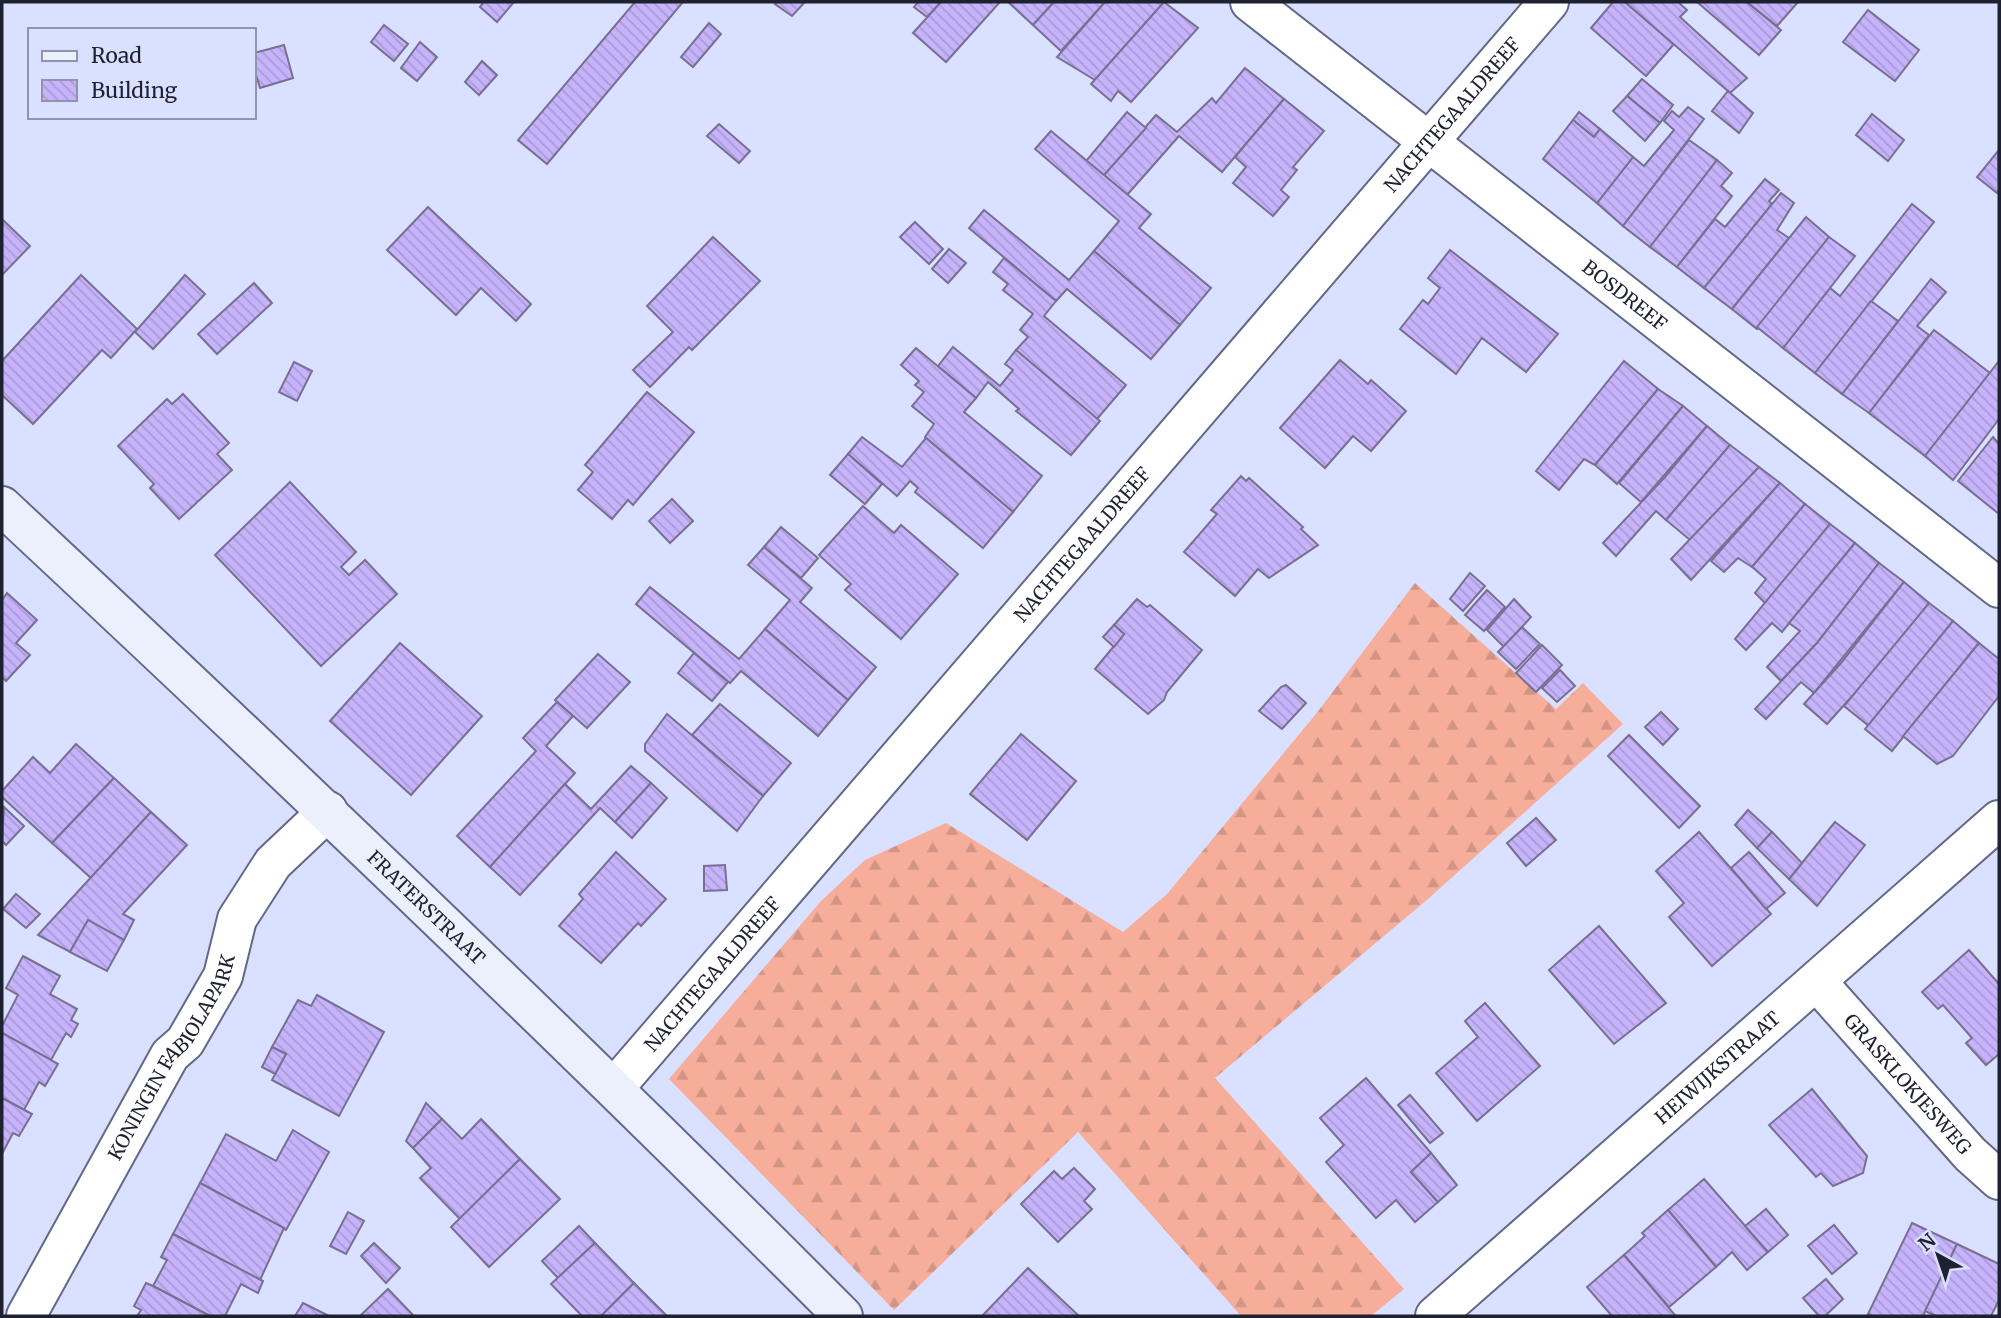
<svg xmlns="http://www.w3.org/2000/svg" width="2001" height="1318" font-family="Merriweather,serif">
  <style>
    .forest { fill: url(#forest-firs) }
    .building { fill: url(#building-back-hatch); stroke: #787092; stroke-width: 2 }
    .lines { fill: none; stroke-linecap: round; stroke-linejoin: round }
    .street-casing { stroke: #626889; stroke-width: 42 }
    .secondary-casing { stroke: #626889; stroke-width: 42 }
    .street { stroke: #fff; stroke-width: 38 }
    .secondary { stroke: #eceffc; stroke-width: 38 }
    .labels { text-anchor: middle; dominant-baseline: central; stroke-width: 5; stroke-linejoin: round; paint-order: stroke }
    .street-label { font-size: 19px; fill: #1e212f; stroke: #dae0ff }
  </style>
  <defs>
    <pattern id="forest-firs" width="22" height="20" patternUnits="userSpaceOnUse" patternTransform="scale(1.75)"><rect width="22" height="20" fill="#f6ad9a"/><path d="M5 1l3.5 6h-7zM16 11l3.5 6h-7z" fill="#d29585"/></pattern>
    <pattern id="building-back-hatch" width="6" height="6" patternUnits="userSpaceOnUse" patternTransform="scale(1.75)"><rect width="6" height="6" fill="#c6b3fb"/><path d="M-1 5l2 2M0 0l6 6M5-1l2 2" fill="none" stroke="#aa9ad7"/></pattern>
  </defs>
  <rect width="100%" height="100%" fill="#dae0ff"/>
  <path class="forest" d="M1415 583 1556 709 1583 683 1623 724 1428 899 1215 1078 1404 1289 1371 1316H1241L1078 1132 894 1310 669 1079 821 901 865 860 946 823 1123 932 1167 894 1316 714Z"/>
  <g class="building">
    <path d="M484 2H514L497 22 480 7Z"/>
    <path d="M635 2H683L547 164 518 140Z"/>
    <path d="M777 2H805L792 16 775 4Z"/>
    <path d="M918 2H941L927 17 914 7Z"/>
    <path d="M941 2H1000L946 62 913 33Z"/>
    <path d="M1008 2H1054L1033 25Z"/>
    <path d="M1054 2H1105L1061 51 1033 25Z"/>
    <path d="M1105 2H1164L1095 80 1057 57Z"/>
    <path d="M1164 2 1198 28 1131 102 1118 91 1111 101 1091 84Z"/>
    <path d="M1613 2H1625L1674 44 1646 76 1591 28Z"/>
    <path d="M1625 2H1678L1687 10 1680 17 1747 78 1730 93Z"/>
    <path d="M1697 2H1747L1781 30 1759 55Z"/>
    <path d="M1747 2H1798L1777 26Z"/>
    <path d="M1868 10 1919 50 1895 81 1843 42Z"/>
    <path d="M709 23 721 34 693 67 681 57Z"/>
    <path d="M384 25 408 44 394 61 371 42Z"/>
    <path d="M420 42 437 57 417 81 401 68Z"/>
    <path d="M284 45 293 78 260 88 254 68V53Z"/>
    <path d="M482 61 497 75 479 95 465 82Z"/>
    <path d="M1245 68 1284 99 1222 172 1179 136 1127 195 1104 175 1156 115 1177 132 1212 98 1216 103Z"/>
    <path d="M1642 79 1673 105 1660 123 1627 96Z"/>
    <path d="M1728 91 1753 113 1739 133 1712 111Z"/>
    <path d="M1627 96 1660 123 1645 141 1613 111Z"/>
    <path d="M1284 99 1324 131 1293 167 1297 170 1281 190 1289 197 1273 216 1233 183 1246 167 1235 157Z"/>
    <path d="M1688 107 1704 119 1623 226 1597 203 1633 157 1644 166 1674 130 1664 121 1672 111 1679 117Z"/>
    <path d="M1127 112 1146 128 1104 175 1086 161Z"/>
    <path d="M1579 112 1600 129 1594 137 1573 120Z"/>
    <path d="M1872 114 1904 140 1888 161 1856 135Z"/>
    <path d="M1573 120 1594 137 1600 129 1633 157 1597 203 1543 159Z"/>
    <path d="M719 124 750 151 739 163 707 136Z"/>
    <path d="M1051 131 1151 214 1139 228 1211 288 1180 325 1094 251 1119 221 1035 149Z"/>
    <path d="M1689 140 1717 160 1650 247 1623 226Z"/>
    <path d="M1998 151 1999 190 1997 193 1977 177Z"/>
    <path d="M1717 160 1732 173 1721 186 1732 196 1677 267 1650 247Z"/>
    <path d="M1765 179 1779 190 1769 201 1772 204 1704 288 1677 267 1715 219 1725 227Z"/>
    <path d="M1781 193 1794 203 1777 230 1789 238 1732 309 1704 288Z"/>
    <path d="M1912 204 1934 222 1815 373 1783 348 1830 288 1840 296Z"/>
    <path d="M428 207 531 304 516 321 481 288 456 315 387 250Z"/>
    <path d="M984 210 1069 280 1094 251 1180 325 1151 359 1067 289 1056 301 969 228Z"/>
    <path d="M1806 217 1829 237 1757 329 1732 309Z"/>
    <path d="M2 219 30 246 2 275Z"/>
    <path d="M915 222 943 249 929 264 900 237Z"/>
    <path d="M713 237 760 281 692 350 689 347 650 387 633 370 673 332 647 306Z"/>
    <path d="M1829 237 1855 256 1783 348 1757 327Z"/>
    <path d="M949 249 966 263 948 283 932 269Z"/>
    <path d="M1450 250 1558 334 1526 372 1482 338 1456 374 1400 329 1423 300 1428 304 1440 288 1428 278Z"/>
    <path d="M1004 258 1056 301 1044 316 1126 385 1097 419 1016 350 1028 337 1020 330 1033 314 1003 290 1008 284 993 272Z"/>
    <path d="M81 275 137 329 111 358 102 350 33 424 2 395V361Z"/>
    <path d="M185 275 205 294 153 349 135 332Z"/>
    <path d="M1931 279 1946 292 1917 326 1929 335 1869 413 1842 394Z"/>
    <path d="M254 283 272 303 217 354 198 334Z"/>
    <path d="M1871 301 1898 321 1842 394 1815 373Z"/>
    <path d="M1934 330 1990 373 1925 456 1869 413Z"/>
    <path d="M953 347 1000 386 1013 370 1005 364 1016 350 1100 421 1071 455 1016 411 1019 409 988 382 976 398 938 366Z"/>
    <path d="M916 348 976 398 964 412 1042 476 1013 512 925 437 934 424 912 406 924 392 915 385 919 381 901 365Z"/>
    <path d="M1340 360 1368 384 1371 380 1406 411 1371 451 1353 436 1325 468 1280 428Z"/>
    <path d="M1624 361 1658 389 1595 465 1584 459 1559 490 1536 471Z"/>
    <path d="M1999 361V419L1953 480 1925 456Z"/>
    <path d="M294 362 312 371 297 401 279 392Z"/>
    <path d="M1658 389 1683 406 1617 484 1595 465Z"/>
    <path d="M647 392 694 432 633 505 628 500 612 519 578 490 593 472 585 465Z"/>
    <path d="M183 394 229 443 217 454 232 470 179 519 150 488 154 484 118 446 167 399 172 404Z"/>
    <path d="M1683 406 1707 426 1641 502 1619 483Z"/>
    <path d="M1707 426 1730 445 1666 520 1656 511 1616 556 1603 543 1665 477Z"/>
    <path d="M862 437 902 467 926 438 1013 512 983 548 915 492 918 488 910 481 897 496 848 454Z"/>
    <path d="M1993 437 1999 444V514L1958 481Z"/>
    <path d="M1730 445 1759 467 1690 540 1666 520Z"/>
    <path d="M848 454 882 484 865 504 830 475Z"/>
    <path d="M1759 467 1780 483 1691 580 1671 559Z"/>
    <path d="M1241 476 1246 481 1249 478 1303 527 1301 529 1318 545 1269 578 1258 569 1235 596 1184 552 1217 514 1211 510Z"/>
    <path d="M290 482 356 552 341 567 349 575 365 560 397 594 321 666 215 555Z"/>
    <path d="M1780 483 1805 504 1752 567 1738 558 1724 572 1711 561Z"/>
    <path d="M672 499 693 521 670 543 649 521Z"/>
    <path d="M1805 504 1830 524 1767 605 1755 593 1766 579 1752 567Z"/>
    <path d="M863 506 894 533 901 525 958 574 901 639 845 590 851 584 819 555Z"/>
    <path d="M1830 524 1855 543 1782 632 1772 623 1746 650 1735 639Z"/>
    <path d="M781 527 818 558 801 578 764 547Z"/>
    <path d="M1855 543 1879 563 1817 643 1781 681 1767 667 1800 631 1789 623Z"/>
    <path d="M764 547 812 588 800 602 876 667 848 700 765 629 790 600 748 565Z"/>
    <path d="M1879 563 1904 582 1814 693 1801 682 1766 719 1755 709 1817 643Z"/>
    <path d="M1470 573 1485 586 1463 611 1450 599Z"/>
    <path d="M1904 582 1929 603 1874 672 1827 724 1804 704 1841 663Z"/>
    <path d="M650 587 739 659 765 629 848 700 818 736 741 671 730 683 636 604Z"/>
    <path d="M1487 590 1505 607 1484 631 1465 615Z"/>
    <path d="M7 593 37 620 16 643 30 655 6 681 2 677V600Z"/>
    <path d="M1137 599 1147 607 1150 605 1202 650 1167 692 1164 700 1148 714 1095 669 1124 634 1114 625Z"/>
    <path d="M1514 599 1531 617 1504 647 1487 630Z"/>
    <path d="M1929 603 1953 621 1869 726 1844 706Z"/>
    <path d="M1953 621 1979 643 1892 751 1865 729Z"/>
    <path d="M1114 625 1124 634 1114 647 1103 637Z"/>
    <path d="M1522 627 1540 644 1516 669 1498 652Z"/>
    <path d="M400 643 482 716 411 795 330 721Z"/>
    <path d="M1979 643 1999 659V696L1953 756 1937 764 1903 736Z"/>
    <path d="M1542 645 1562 665 1536 692 1516 673Z"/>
    <path d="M694 653 728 682 712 701 678 673Z"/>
    <path d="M598 654 630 682 587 728 555 700Z"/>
    <path d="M1560 670 1575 686 1557 702 1542 688Z"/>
    <path d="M1286 685 1306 703 1282 729 1259 711 1281 687Z"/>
    <path d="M557 702 573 716 546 746 575 773 490 867 457 836 536 751 523 738Z"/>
    <path d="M720 704 791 763 763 796 692 735Z"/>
    <path d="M1661 712 1678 729 1663 745 1645 727Z"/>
    <path d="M667 714 763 796 737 831 645 751V744Z"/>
    <path d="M1021 734 1076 781 1027 840 970 794Z"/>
    <path d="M1629 735 1700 806 1679 828 1608 756Z"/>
    <path d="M76 744 114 778 52 843 2 797V791L33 757 50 773Z"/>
    <path d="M631 766 651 783 615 822 600 808 520 895 490 867 565 784 591 809Z"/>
    <path d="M114 778 151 812 91 878 52 843Z"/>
    <path d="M651 783 667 798 632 838 615 822Z"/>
    <path d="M4 807 24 826 6 845 2 841Z"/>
    <path d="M1748 810 1772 832 1757 848 1735 825Z"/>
    <path d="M151 812 187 845 123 914 134 920 124 940 88 920 70 952 38 935Z"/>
    <path d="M1536 818 1556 840 1526 866 1507 843Z"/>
    <path d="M1835 822 1865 845 1817 906 1789 879Z"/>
    <path d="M1699 832 1771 914 1712 966 1669 917 1684 903 1656 871Z"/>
    <path d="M1772 832 1802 863 1789 879 1757 848Z"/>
    <path d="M616 852 666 899 641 926 638 923 601 963 559 926 583 899 579 894Z"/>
    <path d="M1749 852 1785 893 1766 909 1731 868Z"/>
    <path d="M725 865 727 890 704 891V866Z"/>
    <path d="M16 894 40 914 26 928 3 909Z"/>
    <path d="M88 920 124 940 107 971 70 952Z"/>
    <path d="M1599 926 1666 1003 1614 1044 1549 970Z"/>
    <path d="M1969 950 1999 984V1054L1986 1065 1966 1043 1972 1038 1943 1005 1938 1009 1922 992Z"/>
    <path d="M23 956 60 976 50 994 77 1009 71 1020 78 1024 71 1037 66 1033 51 1060 2 1033V1026L18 995 6 988Z"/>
    <path d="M317 995 384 1032 339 1116 272 1080 286 1054 272 1047 298 1000 311 1006Z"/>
    <path d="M1485 1003 1540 1066 1477 1121 1436 1073 1478 1037 1465 1021Z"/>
    <path d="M2 1033 58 1064 45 1086 39 1082 24 1110 2 1098Z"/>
    <path d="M272 1047 286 1054 275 1074 262 1067Z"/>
    <path d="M1366 1078 1431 1153 1411 1172 1438 1202 1415 1222 1396 1200 1376 1218 1326 1162 1344 1145 1320 1118Z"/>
    <path d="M1812 1089 1867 1156 1863 1173 1833 1186 1821 1173 1816 1177 1769 1125Z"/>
    <path d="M1410 1095 1443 1133 1430 1143 1398 1105Z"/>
    <path d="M2 1098 32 1114 19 1136 13 1133 2 1154Z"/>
    <path d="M426 1103 442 1119 413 1148 406 1141Z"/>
    <path d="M442 1119 462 1139 481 1119 520 1159 460 1219 420 1178 431 1168 413 1148Z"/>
    <path d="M293 1130 329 1152 286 1230 200 1183 226 1134 276 1161Z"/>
    <path d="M1431 1153 1457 1185 1438 1202 1411 1172Z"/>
    <path d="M520 1159 560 1199 489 1267 451 1227Z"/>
    <path d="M1074 1168 1095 1189 1084 1201 1092 1209 1058 1242 1021 1204 1054 1171 1062 1179Z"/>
    <path d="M1704 1179 1768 1252 1747 1270 1732 1252 1716 1267 1668 1210Z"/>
    <path d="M200 1183 284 1228 260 1280 173 1234Z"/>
    <path d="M1766 1209 1788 1235 1768 1252 1745 1226Z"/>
    <path d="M1668 1210 1716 1267 1669 1307 1624 1255 1645 1236 1642 1233Z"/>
    <path d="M348 1212 364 1221 346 1254 330 1246Z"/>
    <path d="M1912 1223 1957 1244 1923 1316H1872L1868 1314Z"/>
    <path d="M1834 1225 1857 1253 1832 1274 1808 1246Z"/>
    <path d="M579 1226 595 1243 558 1278 542 1261Z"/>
    <path d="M173 1234 263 1281 258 1293 241 1284 225 1316H210L153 1286 167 1260 161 1257Z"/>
    <path d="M374 1243 400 1268 386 1283 361 1256Z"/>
    <path d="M595 1243 634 1283 601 1316H582L551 1284Z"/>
    <path d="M1957 1244 1999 1264V1300L1991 1316H1936L1925 1311Z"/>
    <path d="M1624 1255 1675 1315V1316H1612L1587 1287Z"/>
    <path d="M1028 1268 1079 1316H982Z"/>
    <path d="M1826 1279 1843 1299 1825 1316H1819L1803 1298Z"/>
    <path d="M146 1283 153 1286 210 1316H137L141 1310 134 1306Z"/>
    <path d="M634 1283 667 1316H601Z"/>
    <path d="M388 1289 414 1316H360Z"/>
    <path d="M303 1303 329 1316H295Z"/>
  </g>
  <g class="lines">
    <g class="street-casing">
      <g id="street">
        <path id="s1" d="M1250 2 1999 588"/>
        <path id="s2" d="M1818 983 1970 1154 1999 1180"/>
        <path id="s3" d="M615 1087 1549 2"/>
        <path id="s4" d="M26 1316 170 1055 185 1042 223 976 237 919 273 863 328 811"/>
        <path id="s5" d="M1435 1316 1999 820"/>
      </g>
    </g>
    <g class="secondary-casing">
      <g id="secondary">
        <path id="s6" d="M2 506C287 772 568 1040 843 1316"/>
      </g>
    </g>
    <use href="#street" class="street"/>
    <use href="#secondary" class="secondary"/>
  </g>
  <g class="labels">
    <g class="street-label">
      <text stroke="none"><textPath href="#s3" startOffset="1283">NACHTEGAALDREEF</textPath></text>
      <text stroke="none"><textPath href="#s1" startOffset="476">BOSDREEF</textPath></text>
      <text stroke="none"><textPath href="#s3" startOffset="716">NACHTEGAALDREEF</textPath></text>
      <text stroke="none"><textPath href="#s6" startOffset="584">FRATERSTRAAT</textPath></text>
      <text stroke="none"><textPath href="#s3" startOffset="149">NACHTEGAALDREEF</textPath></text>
      <text stroke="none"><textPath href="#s4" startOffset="298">KONINGIN FABIOLAPARK</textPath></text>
      <text stroke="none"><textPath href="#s5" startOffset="376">HEIWIJKSTRAAT</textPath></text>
      <text stroke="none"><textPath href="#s2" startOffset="135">GRASKLOKJESWEG</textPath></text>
    </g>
  </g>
  <rect width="2001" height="1318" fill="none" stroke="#1e212f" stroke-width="7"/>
  <rect x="28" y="28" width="228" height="91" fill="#dae0ff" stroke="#8f94ac" stroke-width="2"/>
  <rect x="42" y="51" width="35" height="10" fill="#eceffc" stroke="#8f94ac" stroke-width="2"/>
  <text x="91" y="63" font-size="21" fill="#1e212f">Road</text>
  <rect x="42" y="80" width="35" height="21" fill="url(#building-back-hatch)" stroke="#8f94ac" stroke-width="2"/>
  <text x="91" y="98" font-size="21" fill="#1e212f">Building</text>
  <g transform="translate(1938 1255) rotate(320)" stroke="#dae0ff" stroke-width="5" paint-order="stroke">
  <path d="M0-5L12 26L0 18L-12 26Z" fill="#1e212f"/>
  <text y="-10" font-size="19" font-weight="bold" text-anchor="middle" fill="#1e212f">N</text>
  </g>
</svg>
